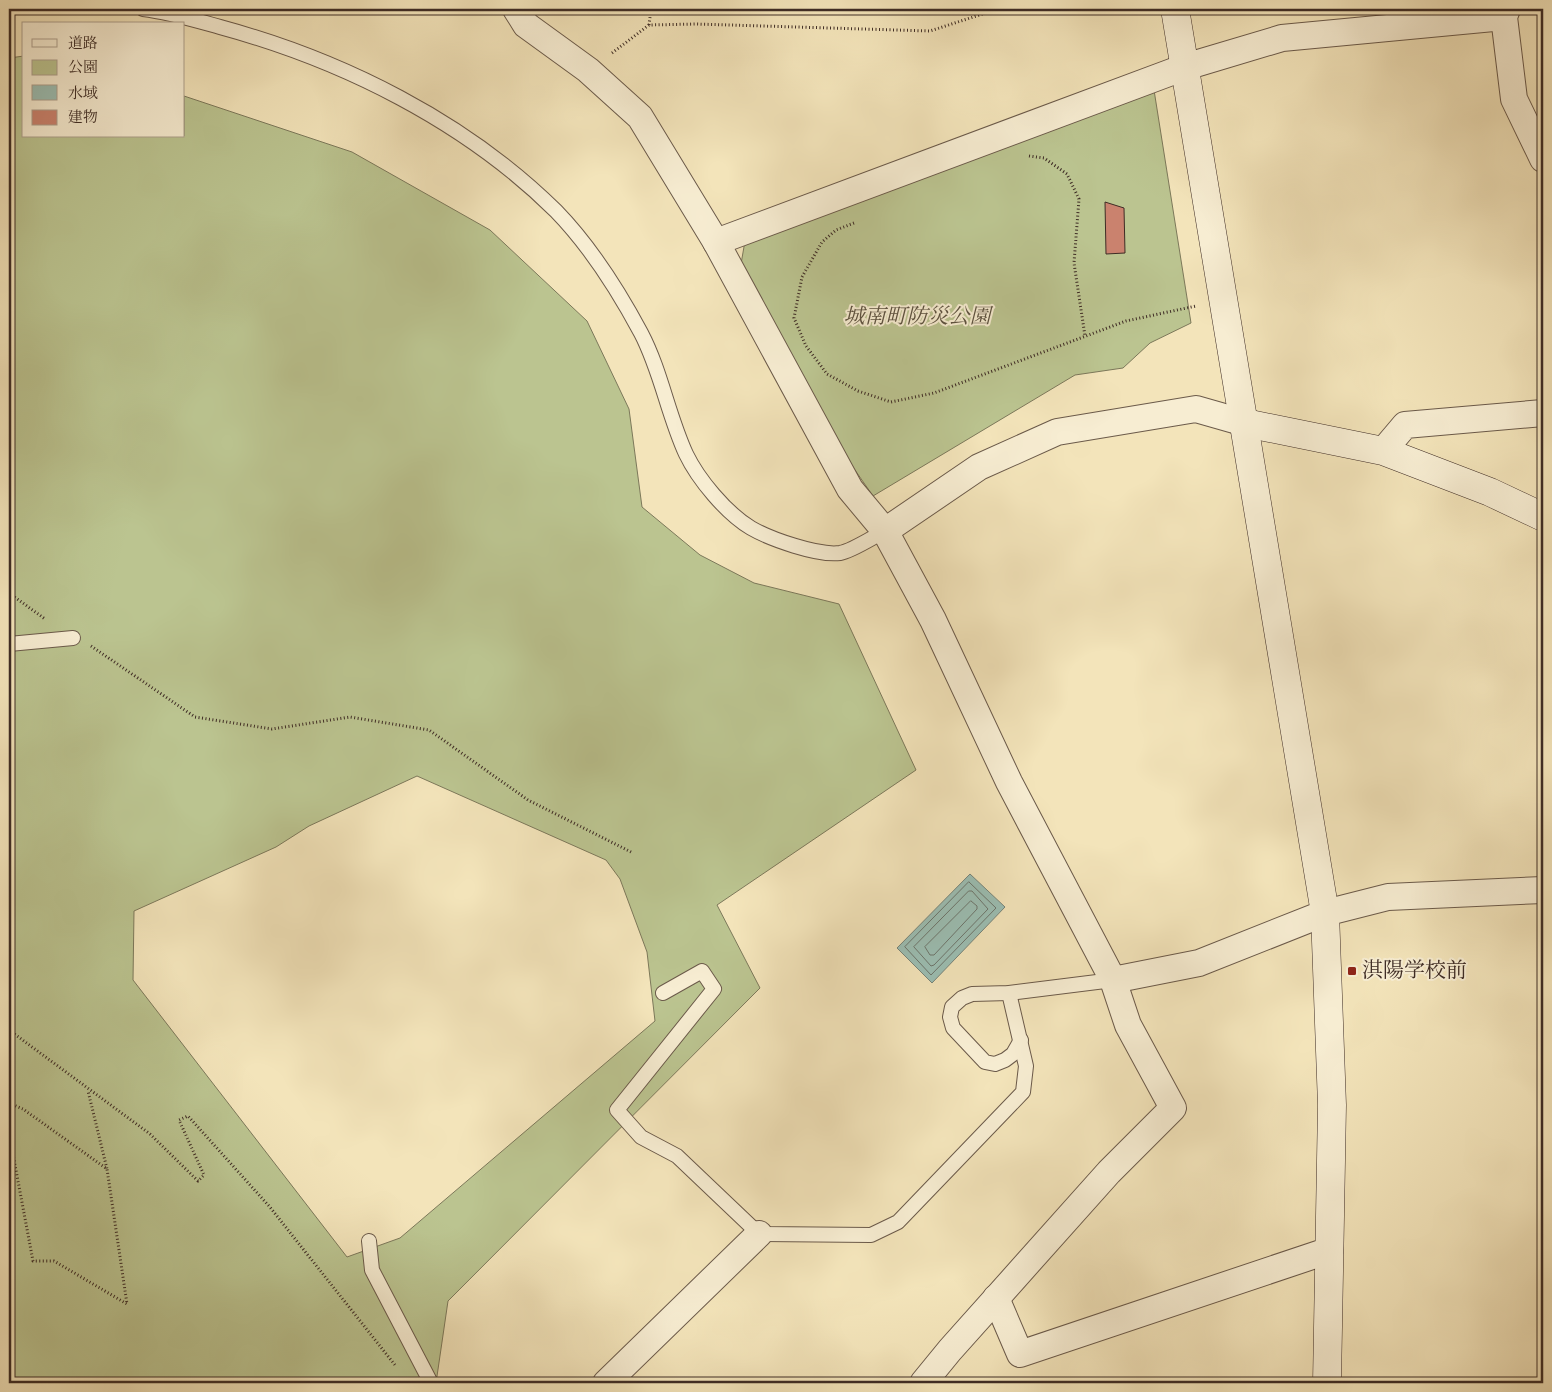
<svg xmlns="http://www.w3.org/2000/svg" width="1552" height="1392" font-family="'IM FELL DW Pica','Noto Serif JP',serif">
  <style>
    .green { fill: #bbc490; stroke: #7c785a; fill-rule: evenodd }
    .water { fill: #9bbeb3; stroke: #76847a }
    .lines { fill: none; stroke-linecap: round; stroke-linejoin: round }
    .shore { stroke: #6c756c; stroke-width: 1 }
    .building { fill: #ca826e; stroke: #3e2c25 }
    .lane-casing { stroke: #6b5a4a; stroke-width: 16 }
    .street-casing { stroke: #6b5a4a; stroke-width: 28 }
    .secondary-casing { stroke: #3e2c25; stroke-width: 29 }
    .path { stroke: #3e2c25; stroke-width: 3; stroke-dasharray: 1 2.5; stroke-linecap: butt }
    .lane { stroke: #f7edd2; stroke-width: 14 }
    .street { stroke: #f7edd2; stroke-width: 26 }
    .secondary { stroke: #f7edd2; stroke-width: 28 }
    .poi-dot { fill: #8f2418; stroke: #f7edd2; stroke-width: 2 }
    .labels { text-anchor: middle; dominant-baseline: central; stroke-width: 4; stroke-linejoin: round; paint-order: stroke }
    .park-label { font-size: 21px; font-style: italic; fill: #5d5240; stroke: #f7edd2 }
    .poi-label { font-size: 21px; fill: #3e2c25; stroke: #f7edd2; text-anchor: start }
  </style>
  <rect width="100%" height="100%" fill="#f3e4ba"/>
  <filter id="stains"><feTurbulence type="fractalNoise" baseFrequency=".004" numOctaves="4"/><feColorMatrix values="0 0 0 0 .2 0 0 0 0 .09 0 0 0 0 .02 0 0 0 .5 -.17"/></filter>
  <radialGradient id="worn" r=".72"><stop offset=".6" stop-color="#630" stop-opacity="0"/><stop offset="1" stop-color="#630" stop-opacity=".3"/></radialGradient>
  <g class="green">
    <path d="M24 56V136H184V96L352 152 490 230 587 321 629 409 642 507 700 555 754 583 839 604 916 770 717 905 760 988 448 1301 436 1383H9V58ZM417 776 606 860 620 879 647 952 655 1021 400 1238 347 1257 133 980 134 911 276 847 309 826Z"/>
    <path d="M1154 90 1191 323 1150 343 1123 368 1075 375 873 496 839 447 741 264 745 241Z"/>
  </g>
  <path class="water" d="M970 874 1005 907 932 983 897 948Z"/>
  <g class="lines">
    <g class="shore">
      <path d="M969 882 996 908 931 975 905 947Z"/>
      <path d="M969 891H972L988 909 934 965 931 966 914 947Z"/>
      <path d="M971 901 977 906V909L934 955H930L925 947Z"/>
    </g>
  </g>
  <path class="building" d="M1105 202 1124 208 1125 253 1106 254Z"/>
  <g class="lines">
    <g class="lane-casing">
      <g id="lane">
        <path d="M143 9C169 12 195 20 220 27 342 60 465 121 556 211 590 246 618 290 641 333 661 371 668 415 686 454 698 479 726 513 751 528 770 539 818 556 840 553 852 551 873 537 885 531"/>
        <path d="M9 644 73 638"/>
        <path d="M663 993 702 971 714 989 617 1110 641 1137 677 1156 759 1234 871 1235 898 1222 1023 1092 1026 1066 1009 993"/>
        <path d="M1021 1040 1013 1054 1005 1060 995 1064 985 1062 953 1028 950 1017 952 1007 962 998 972 994 1009 993 1113 980"/>
        <path d="M369 1241 372 1270 431 1383"/>
      </g>
    </g>
    <g class="street-casing">
      <g id="street">
        <path d="M516 9 526 25 588 70 640 117 716 242 850 489 885 531 933 620 1009 782 1113 980 1128 1025 1173 1108 1109 1172 950 1350 923 1383"/>
        <path d="M1507 9 1504 17 1514 99 1543 159"/>
        <path d="M716 242 1185 67 1282 38 1504 17"/>
        <path d="M1383 451 1405 425 1543 413"/>
        <path d="M885 531 979 467 1057 432 1196 409 1245 423"/>
        <path d="M1113 980 1199 963 1325 913 1388 897 1543 890"/>
        <path d="M996 1298 1020 1354 1330 1250"/>
        <path d="M606 1383 759 1234"/>
      </g>
    </g>
    <g class="secondary-casing">
      <g id="secondary">
        <path d="M1175 9 1325 913 1332 1105 1327 1383"/>
        <path d="M1245 423 1383 451 1490 492 1543 517"/>
      </g>
    </g>
    <g class="path">
      <path d="M649 25 651 9"/>
      <path d="M612 53 649 25 696 24 930 31 998 9"/>
      <path d="M1029 156 1044 158 1067 174 1079 199 1074 263 1085 336"/>
      <path d="M854 223 836 230 822 242 802 277 794 318 806 346 827 374 858 391 891 402 934 393 1126 321 1196 306"/>
      <path d="M9 593 45 619"/>
      <path d="M91 646 195 717 272 729 350 717 429 730 528 800 633 853"/>
      <path d="M9 1030 150 1134 198 1181 204 1175 179 1120 188 1116 269 1206 395 1365"/>
      <path d="M9 1103 23 1109 107 1169 88 1091"/>
      <path d="M9 1133 33 1261H54L127 1304 107 1169"/>
    </g>
    <use href="#lane" class="lane"/>
    <use href="#street" class="street"/>
    <use href="#secondary" class="secondary"/>
  </g>
  <rect class="poi-dot" x="1347" y="966" width="10" height="10" rx="2.5"/>
  <g class="labels">
    <g class="park-label">
      <text x="917" y="317">城南町防災公園</text>
    </g>
    <g class="poi-label">
      <text x="1362" y="971">淇陽学校前</text>
    </g>
  </g>
  <rect width="1552" height="1392" fill="none" stroke="#f3e4ba" stroke-width="30"/>
  <rect x="10" y="10" width="1532" height="1372" fill="none" stroke="#3e2c25" stroke-width="2.5"/>
  <rect x="15" y="15" width="1522" height="1362" fill="none" stroke="#3e2c25"/>
  <rect x="22" y="22" width="162" height="115" fill="#f7edd2" stroke="#ada08d"/>
  <rect x="32" y="39" width="25" height="8" fill="#f7edd2" stroke="#ada08d"/>
  <text x="68" y="48" font-size="15" fill="#3e2c25">道路</text>
  <rect x="32" y="60" width="25" height="15" fill="#bbc490" stroke="#ada08d"/>
  <text x="68" y="72" font-size="15" fill="#3e2c25">公園</text>
  <rect x="32" y="85" width="25" height="15" fill="#9bbeb3" stroke="#ada08d"/>
  <text x="68" y="98" font-size="15" fill="#3e2c25">水域</text>
  <rect x="32" y="110" width="25" height="15" fill="#ca826e" stroke="#ada08d"/>
  <text x="68" y="122" font-size="15" fill="#3e2c25">建物</text>
  <rect width="100%" height="100%" filter="url(#stains)"/>
  <rect width="100%" height="100%" fill="url(#worn)"/>
</svg>
